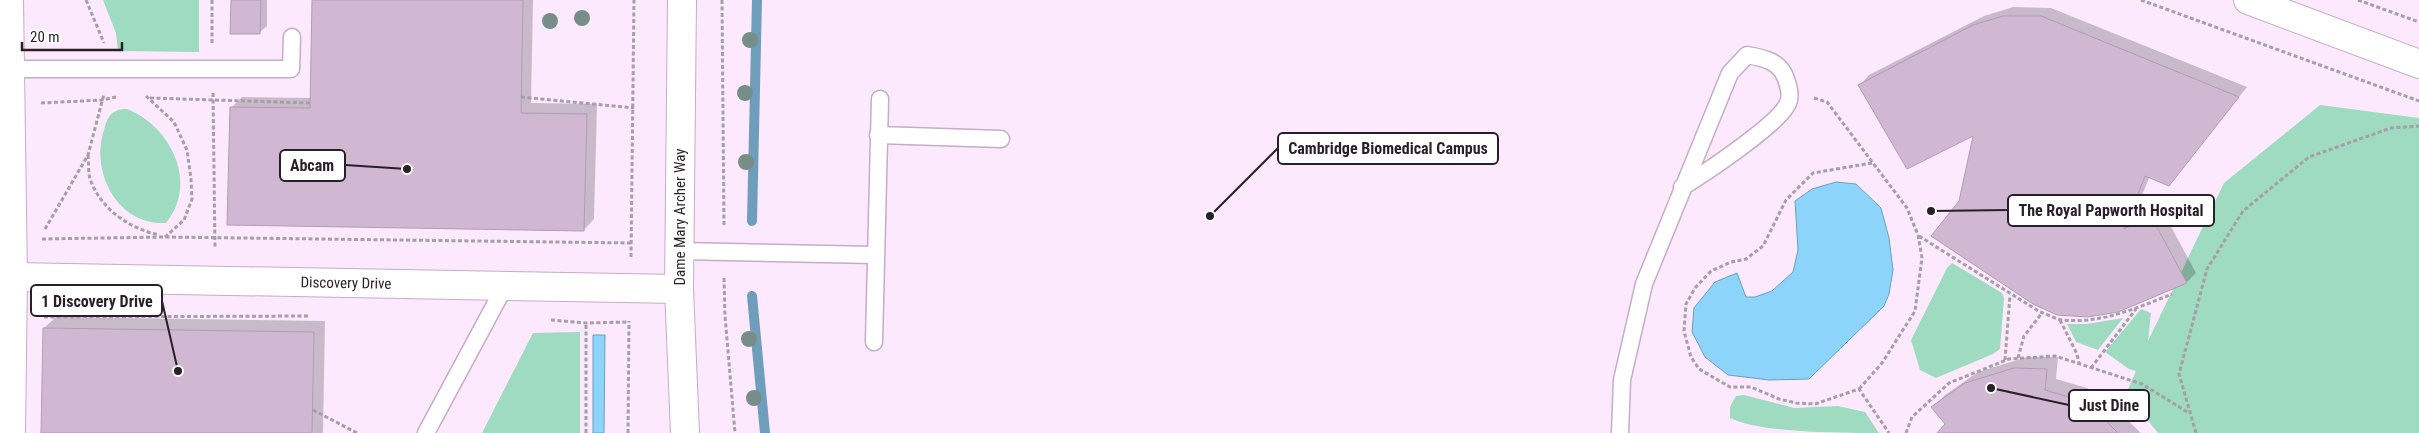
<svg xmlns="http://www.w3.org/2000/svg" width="2419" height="433" font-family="'Roboto Condensed',sans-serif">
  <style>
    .built { fill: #fce9fe }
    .green { fill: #9fdbc0 }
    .water { fill: #8cd4fa; stroke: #6e9ebb }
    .shadow { fill: #0003 }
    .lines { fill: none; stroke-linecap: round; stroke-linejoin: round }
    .stream { stroke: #6e9ebb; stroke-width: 10 }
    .building { fill: #d0b8d3; stroke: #b39bb5 }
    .service-casing { stroke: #c4adc7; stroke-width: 19 }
    .minor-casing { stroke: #c4adc7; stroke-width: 30 }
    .path { stroke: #a59fa6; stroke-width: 3; stroke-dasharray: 4 2.5; stroke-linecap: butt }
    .service { stroke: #fff; stroke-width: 16 }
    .minor { stroke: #fff; stroke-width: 28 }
    .tree { fill: #778e88 }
    .labels { text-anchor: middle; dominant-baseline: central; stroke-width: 4.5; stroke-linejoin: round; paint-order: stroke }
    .street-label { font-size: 15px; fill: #281f29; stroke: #fff }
    .leader { fill: none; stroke: #281f29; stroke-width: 2 }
    .callout-dot { fill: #281f29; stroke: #fff; stroke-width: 2 }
    .callout { fill: #fff; stroke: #281f29; stroke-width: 2 }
    .callout-label { font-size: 16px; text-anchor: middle; font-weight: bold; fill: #281f29 }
  </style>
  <rect width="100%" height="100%" fill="#fcf7fd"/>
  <rect class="built" x="0" y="0" width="2419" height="433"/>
  <g class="green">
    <path d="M103 0H199V52L118 51 116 33Z"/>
    <path d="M2320 105 2419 118V433H2158L2145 417 2122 403 2136 371 2129 369 2105 352 2141 309 2151 313 2148 341 2224 183Z"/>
    <path d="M127 109C171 126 199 184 166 223 118 226 90 172 104 130 106 123 108 114 116 111 119 109 124 109 127 109Z"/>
    <path d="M1952 263 2002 293 2004 298 2000 349 1993 354 1936 378 1920 370 1911 340 1947 268Z"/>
    <path d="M2123 318 2098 350 2076 342 2067 324H2087Z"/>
    <path d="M580 332V433H482L533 333Z"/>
    <path d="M1744 395 1794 408 1838 406 1865 412 1879 433C1840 433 1761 433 1730 418V407L1736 396Z"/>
  </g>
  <g class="water">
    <path d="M1836 182 1856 184 1881 208 1889 238 1893 270 1889 294 1884 306 1809 379 1769 380 1728 375 1705 357 1692 332 1694 308 1715 282 1737 273 1746 297H1755L1772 291 1793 272 1798 250 1795 201 1812 189Z"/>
    <path d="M593 335H605L604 433H593Z"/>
  </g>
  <g class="shadow">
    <path d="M232 0H267V26L259 33Z"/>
    <path d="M314 0H533L531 103 597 104 594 219 584 230 231 108 242 97 312 98Z"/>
    <path d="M2013 7 2051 8 2247 87 2169 184 2150 176 2131 221 2161 208 2196 273 2187 282 1960 202 1975 134 1860 85 1869 75 1984 16Z"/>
    <path d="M56 317 325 321 323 433H42L44 328Z"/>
    <path d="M2027 357H2058L2056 379 2087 388 2113 406 2141 433H1938L1947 424 1933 407 1945 395 1978 372Z"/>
  </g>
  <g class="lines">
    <g class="stream">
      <path d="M752 221 757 0"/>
      <path d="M752 296 765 433"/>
    </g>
  </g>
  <g class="building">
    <path d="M231 0H261L260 34H230Z"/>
    <path d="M312 0H523L521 113 587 114 584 231 227 225 230 107 310 108Z"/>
    <path d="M2003 16H2041L2239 97 2169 186 2145 176 2124 229 2151 216 2187 283 2118 312 2088 317 2057 315 2033 304 1931 236 1959 201 1973 136 1907 169 1858 85 1973 25Z"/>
    <path d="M43 328 314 332 312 433H41Z"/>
    <path d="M2014 368 2047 369 2045 390 2075 399 2102 417 2118 433H1937L1945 424 1931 407 1965 383Z"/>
  </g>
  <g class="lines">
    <g class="service-casing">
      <g id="service">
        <path d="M9 69H291L292 37"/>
        <path d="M878 135 1001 139"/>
        <path d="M680 251 874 255"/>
        <path d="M874 342 880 99"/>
        <path d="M426 433 505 286"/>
        <path d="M1620 433 1622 380 1644 284 1730 73 1747 55C1764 58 1780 61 1786 79 1789 87 1792 97 1787 105 1777 125 1704 174 1682 187"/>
      </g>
    </g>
    <g class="minor-casing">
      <g id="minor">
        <path d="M9 0 13 277 11 433"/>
        <path d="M682 0 679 289 685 433"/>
        <path d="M2248 0 2419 64"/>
        <path d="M13 277 679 289"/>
      </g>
    </g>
    <g class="path">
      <path d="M86 0 104 43"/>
      <path d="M212 0V44"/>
      <path d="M722 0 724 227"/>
      <path d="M2141 0 2419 101"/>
      <path d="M2358 0 2419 22"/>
      <path d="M213 93 215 249"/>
      <path d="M146 96 174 122 187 150 191 179 192 199 184 220 165 237"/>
      <path d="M521 97 634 108"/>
      <path d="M150 98 310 103"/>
      <path d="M1814 98 1827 102 1907 208 1918 235 1922 258 1915 311 1882 363 1859 389"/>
      <path d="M41 103 102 100 116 97"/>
      <path d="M88 155C89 163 88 172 90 179 101 209 128 228 159 235"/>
      <path d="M1872 163 1813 173 1786 200 1763 246 1746 259 1731 262 1711 271 1695 288 1686 304 1684 331 1691 357 1699 369 1730 387H1751L1779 399 1796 403 1815 404 1859 389 1889 433"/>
      <path d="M45 229 88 155 104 94"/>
      <path d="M1919 236 2040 312C2047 314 2055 319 2062 320 2101 324 2137 308 2172 294"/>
      <path d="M42 239 165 237 631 243"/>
      <path d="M631 257 634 0"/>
      <path d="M724 278 725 316 735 433"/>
      <path d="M44 317 310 316"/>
      <path d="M551 320 586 323 629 322"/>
      <path d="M2060 320 2077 354 2079 363"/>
      <path d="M2018 358 2024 336 2042 313"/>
      <path d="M2005 360 2010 295"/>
      <path d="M2091 368 2136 309"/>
      <path d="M313 410 357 433"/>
      <path d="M586 433V323"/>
      <path d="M628 433 629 321"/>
      <path d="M1906 433 1912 417 1949 383 2009 359 2055 356 2142 384 2189 413"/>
      <path d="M2196 433 2179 374 2207 269 2243 211 2309 157 2391 128 2419 126"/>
    </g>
    <use href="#service" class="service"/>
    <use href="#minor" class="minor"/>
  </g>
  <g class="tree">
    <circle cx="582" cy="18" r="8"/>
    <circle cx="550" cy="21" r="8"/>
    <circle cx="750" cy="40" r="8"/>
    <circle cx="745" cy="93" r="8"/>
    <circle cx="746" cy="162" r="8"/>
    <circle cx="749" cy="339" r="8"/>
    <circle cx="754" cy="398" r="8"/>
  </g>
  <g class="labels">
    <g class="street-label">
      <text transform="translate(680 217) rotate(-90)">Dame Mary Archer Way</text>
      <text transform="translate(346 283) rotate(1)">Discovery Drive</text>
    </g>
  </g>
  <path class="leader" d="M1210 216L1278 148M407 169L345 165M1931 211L2008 210M178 371L162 301M1991 388L2069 405"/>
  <g class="callout-dot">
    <circle cx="1210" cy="216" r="5"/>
    <circle cx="407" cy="169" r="5"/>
    <circle cx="1931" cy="211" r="5"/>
    <circle cx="178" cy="371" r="5"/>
    <circle cx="1991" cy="388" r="5"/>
  </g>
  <g class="callout">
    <rect x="1278" y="133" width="220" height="31" rx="5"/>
    <rect x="280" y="150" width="65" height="31" rx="5"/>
    <rect x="2008" y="195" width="206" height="31" rx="5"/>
    <rect x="31" y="285" width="131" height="31" rx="5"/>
    <rect x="2069" y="390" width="80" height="31" rx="5"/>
  </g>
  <g class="callout-label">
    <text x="1388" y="154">Cambridge Biomedical Campus</text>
    <text x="312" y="171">Abcam</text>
    <text x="2111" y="216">The Royal Papworth Hospital</text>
    <text x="97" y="307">1 Discovery Drive</text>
    <text x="2109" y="411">Just Dine</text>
  </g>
  <path d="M22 42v8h100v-8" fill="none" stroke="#281f29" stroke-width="2.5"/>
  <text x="30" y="42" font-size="15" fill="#281f29" stroke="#ffffff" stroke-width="4" paint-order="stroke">20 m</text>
</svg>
